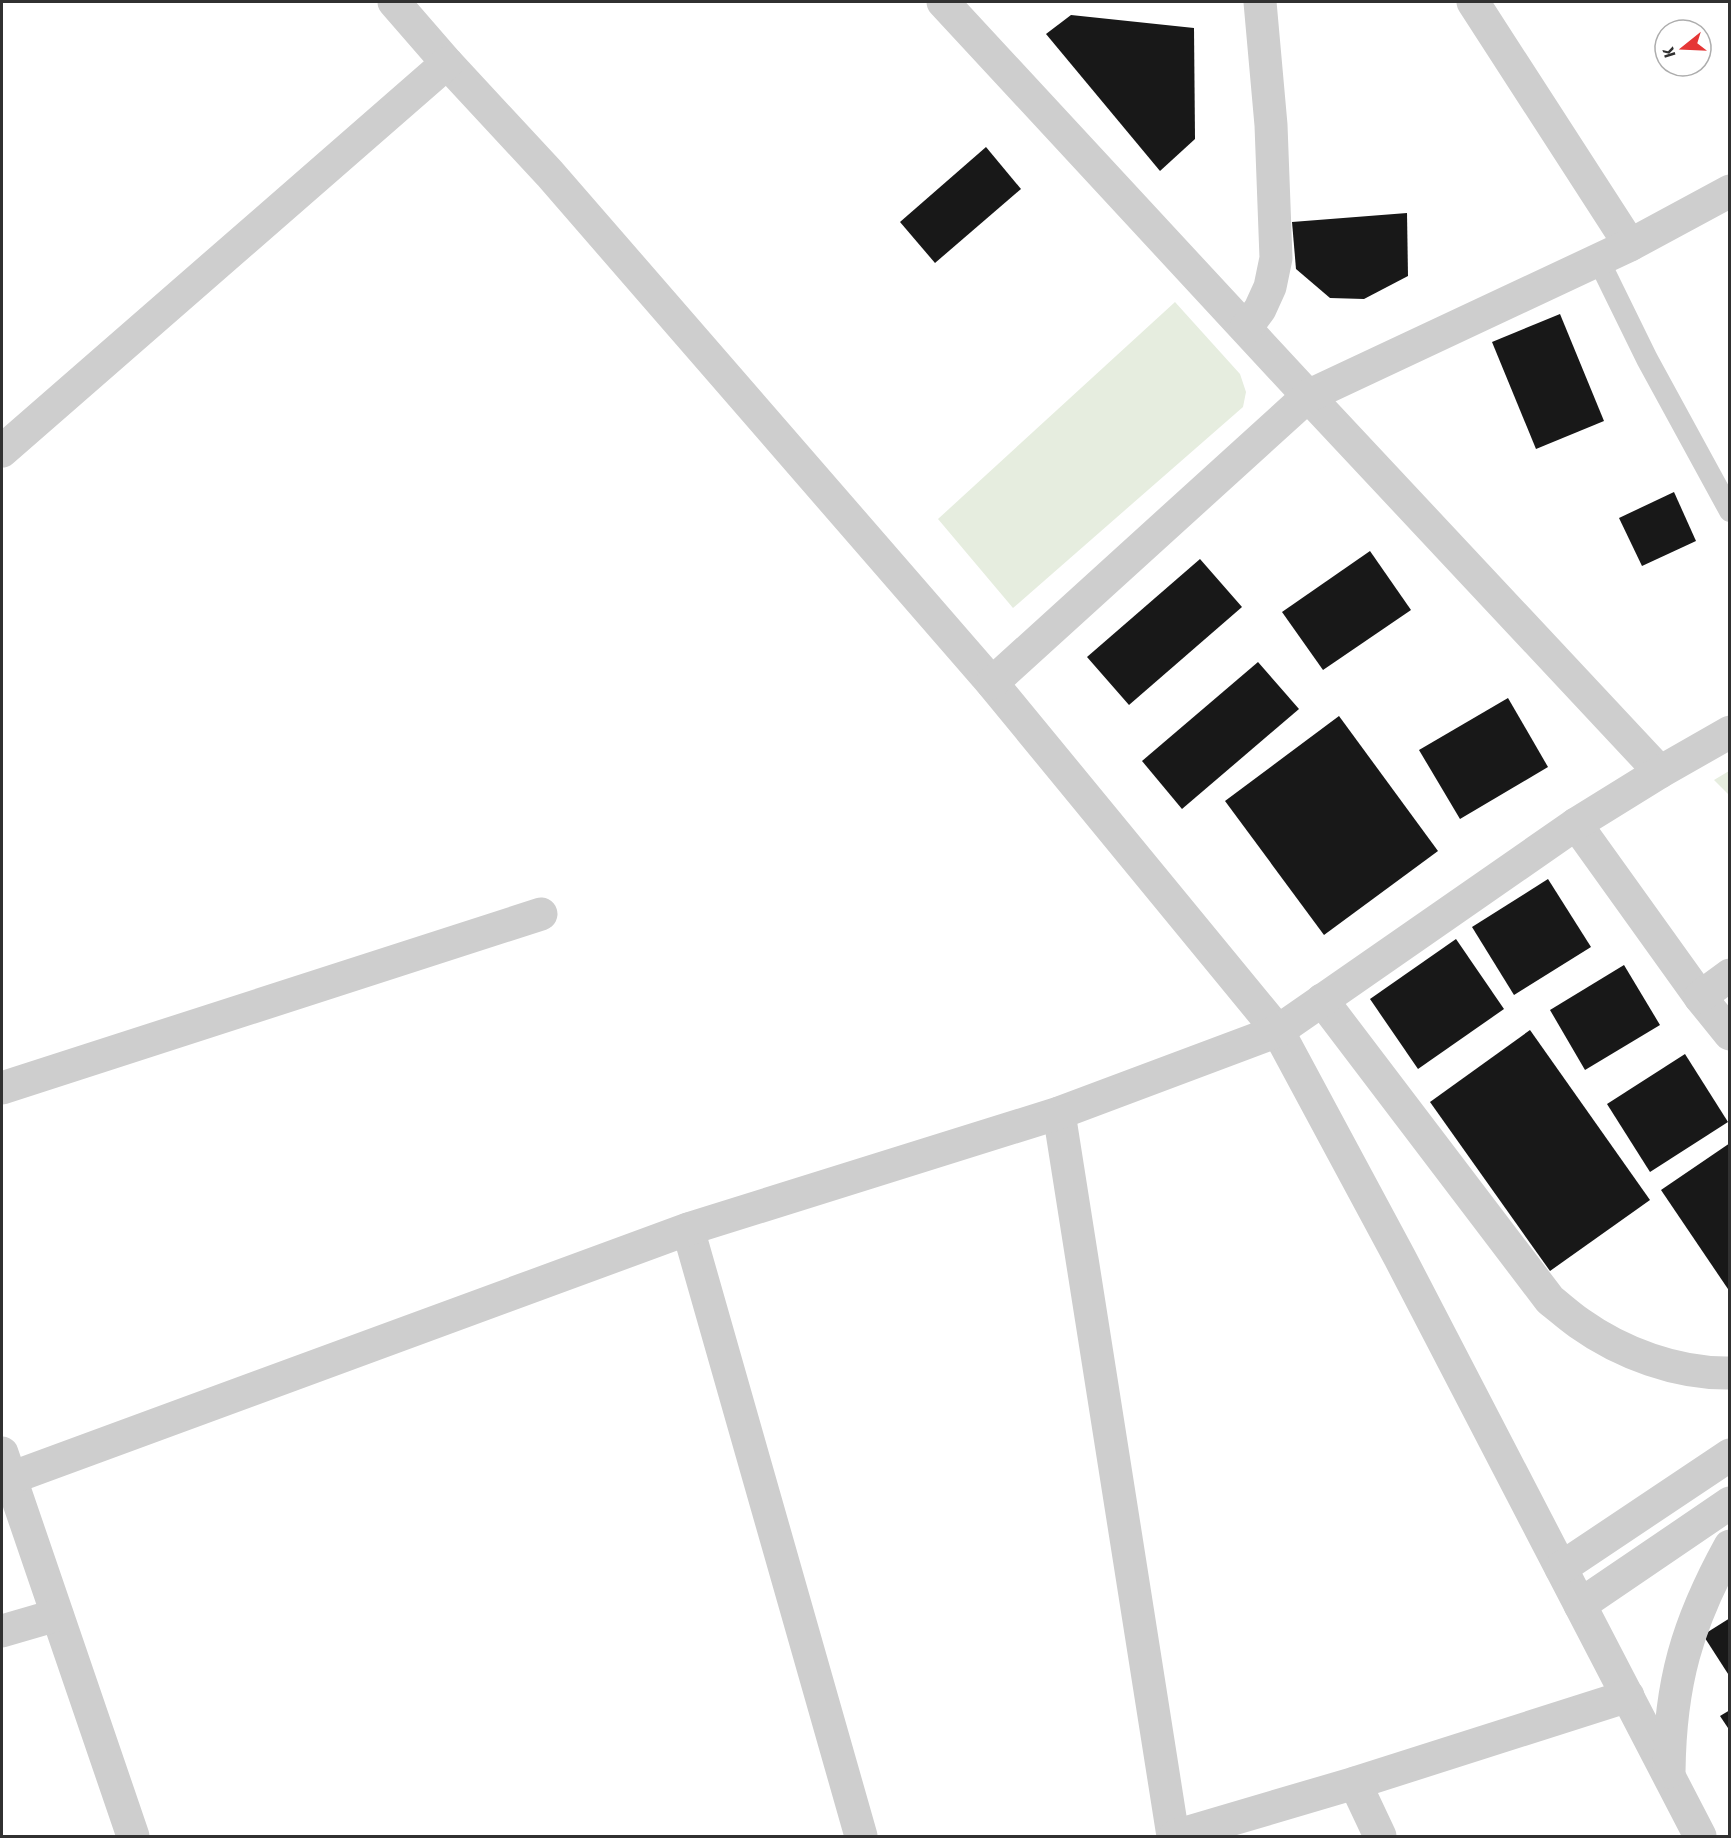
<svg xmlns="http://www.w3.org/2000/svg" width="1731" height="1838" font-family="'Fira Sans Condensed',sans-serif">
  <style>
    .green { fill: #e6eddf }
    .building { fill: #181818 }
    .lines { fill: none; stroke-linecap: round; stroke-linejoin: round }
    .service { stroke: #cecece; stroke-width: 22 }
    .minor { stroke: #cecece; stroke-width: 33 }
  </style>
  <rect width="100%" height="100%" fill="#fff"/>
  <g class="green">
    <path d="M1175 302 1240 374 1246 392 1243 407 1013 608 938 519Z"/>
    <path d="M1729 771V795L1714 780Z"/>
  </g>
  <g class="building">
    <path d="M1071 15 1194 28 1195 139 1160 171 1046 34Z"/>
    <path d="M986 147 1021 189 935 263 900 222Z"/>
    <path d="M1407 213 1408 276 1364 299 1330 298 1296 269 1292 222Z"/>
    <path d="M1560 314 1604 421 1536 449 1492 342Z"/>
    <path d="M1674 492 1696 541 1642 566 1619 518Z"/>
    <path d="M1370 551 1411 610 1323 670 1282 612Z"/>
    <path d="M1200 559 1242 607 1129 705 1087 657Z"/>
    <path d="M1258 662 1299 709 1182 809 1142 761Z"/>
    <path d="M1508 698 1548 767 1460 819 1419 750Z"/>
    <path d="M1339 716 1438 851 1324 935 1225 801Z"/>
    <path d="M1548 879 1591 947 1514 995 1472 927Z"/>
    <path d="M1456 939 1504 1009 1418 1069 1370 999Z"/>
    <path d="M1624 965 1660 1025 1585 1070 1550 1010Z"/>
    <path d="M1530 1030 1650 1200 1550 1271 1430 1102Z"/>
    <path d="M1685 1054 1728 1122 1650 1172 1607 1104Z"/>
    <path d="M1730 1143V1292L1661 1190Z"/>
    <path d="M1730 1618V1677L1703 1635Z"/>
    <path d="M1730 1710V1731L1720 1716Z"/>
  </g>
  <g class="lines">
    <path class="service" d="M1598 259 1647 359 1730 511"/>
    <g class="minor">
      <path d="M394 2 447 63 550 174 992 683 1278 1031 1400 1258 1700 1836"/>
      <path d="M943 2 1308 396 1660 772"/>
      <path d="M1473 2 1630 245"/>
      <path d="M1246 328 1260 309 1270 287 1276 258 1271 125 1260 2"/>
      <path d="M2 451 447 63"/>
      <path d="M992 683 1308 396 1630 245 1730 191"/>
      <path d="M1576 824 1700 997 1730 1034"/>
      <path d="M1700 997 1730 975"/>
      <path d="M1322 1000 1550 1300C1559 1307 1569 1316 1579 1323 1621 1353 1677 1374 1730 1373"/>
      <path d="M2 1088 541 914"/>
      <path d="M1059 1113 1173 1836"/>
      <path d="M688 1229 861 1836"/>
      <path d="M2 1453 133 1836"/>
      <path d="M11 1478 688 1229 1059 1113 1278 1031 1576 824 1660 772 1730 732"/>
      <path d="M1561 1568 1730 1455"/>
      <path d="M1580 1605 1730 1503"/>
      <path d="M2 1631 57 1615"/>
      <path d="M1669 1772C1670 1683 1687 1624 1730 1546"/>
      <path d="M1355 1783 1380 1836"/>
      <path d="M1175 1836 1355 1783 1628 1696"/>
    </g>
  </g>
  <rect width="1731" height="1838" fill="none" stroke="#313131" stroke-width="6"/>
  <g transform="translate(1683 48) rotate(252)"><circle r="28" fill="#ffffff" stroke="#adadad" stroke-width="1.5"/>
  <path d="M0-4.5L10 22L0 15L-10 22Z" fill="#e53636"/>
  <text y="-9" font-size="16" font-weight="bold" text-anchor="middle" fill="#313131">K</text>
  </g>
</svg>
